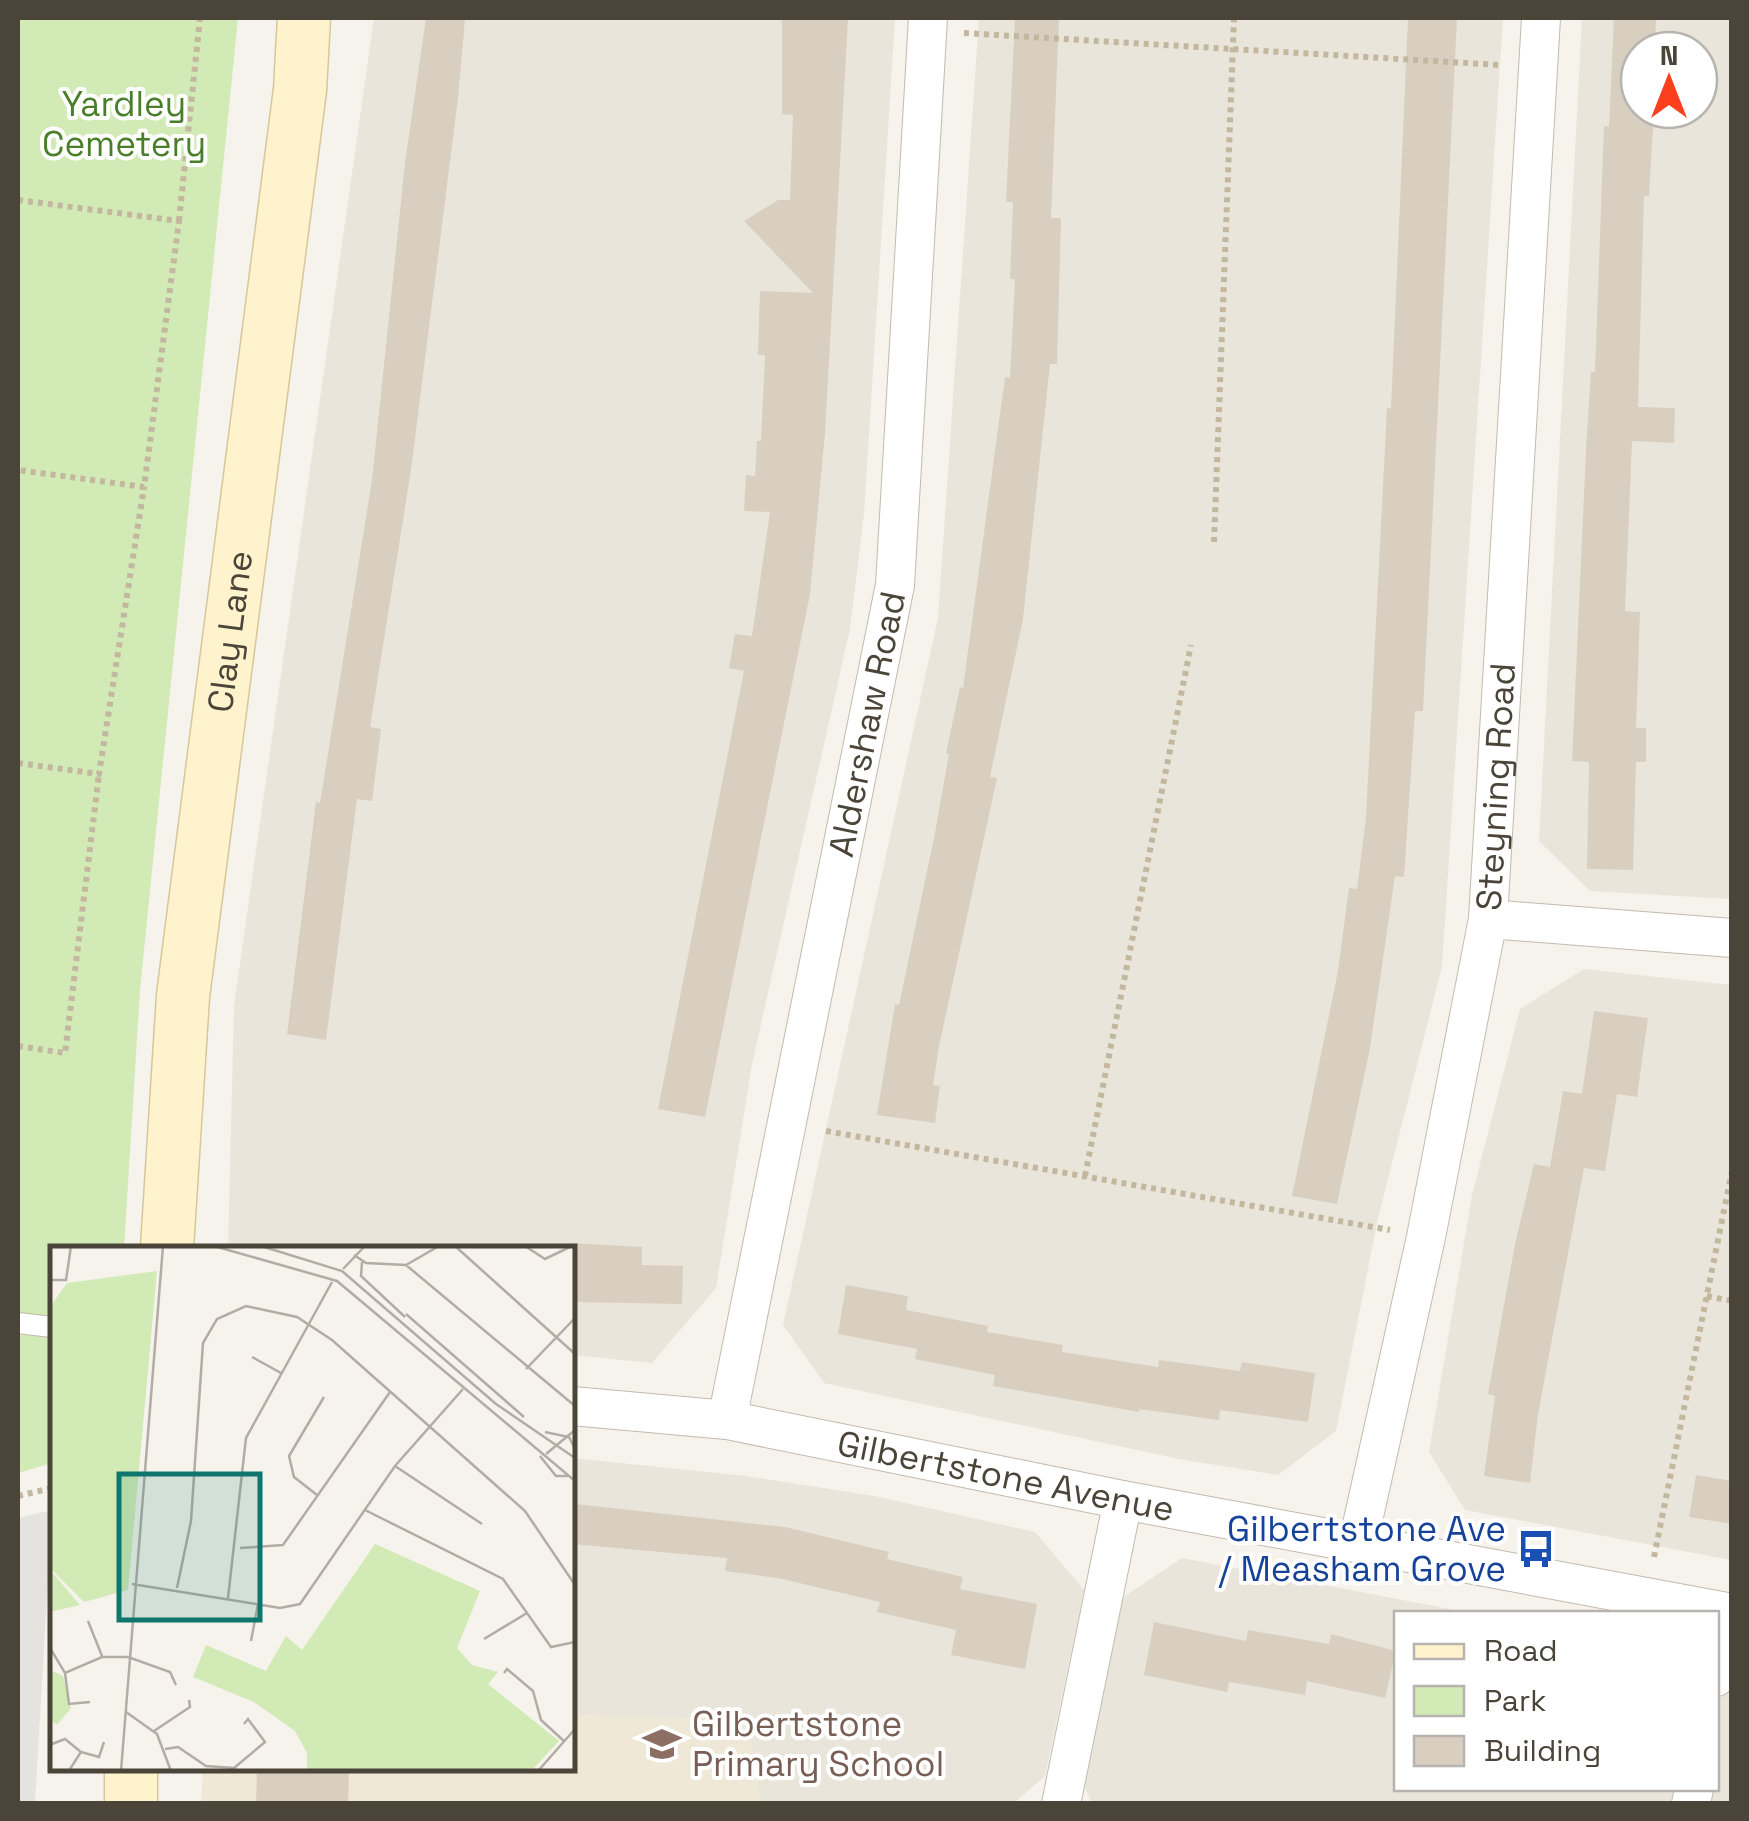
<svg xmlns="http://www.w3.org/2000/svg" width="1749" height="1821" font-family="'Space Grotesk',sans-serif">
<style>
.residential{fill:#eae5da;fill-rule:evenodd}
.education{fill:#efe8d6}
.green{fill:#d2eab5}
.parking{fill:#e5e3e0}
.building{fill:#d8cfc1}
.lines{fill:none;stroke-linecap:round;stroke-linejoin:round}
.lane-casing{stroke:#c2bbae;stroke-width:22}
.street-casing{stroke:#c2bbae;stroke-width:40}
.secondary-casing{stroke:#d6c79b;stroke-width:55}
.path{stroke:#c4b79f;stroke-width:6;stroke-dasharray:5 5;stroke-linecap:butt}
.lane{stroke:#fff;stroke-width:20}
.street{stroke:#fff;stroke-width:38}
.secondary{stroke:#fff3cd;stroke-width:52}
.labels{text-anchor:middle;stroke-width:8;stroke-linejoin:round;paint-order:stroke}
.park-label{font-size:35px;fill:#4a7f2a;stroke:#fff}
.street-label{font-size:35px;fill:#4b4439;stroke:#fff}
.transit-label{font-size:35px;fill:#164399;stroke:#fff;text-anchor:end}
.education-label{font-size:35px;fill:#785e54;stroke:#fff;text-anchor:start}
.inset-road{fill:none;stroke:#b2ada4;stroke-width:2.5}
.view{fill:#0f766e;fill-opacity:0.15;stroke:#0f766e;stroke-width:5}
.inset-edge{fill:none;stroke:#4b4439;stroke-width:5}
</style>
<rect width="100%" height="100%" fill="#f6f3ec"/>
<path class="residential" d="M374 18H895L864 514 850 629 752 1064 716 1288 652 1363 573 1355 572 1248H228L234 1006Z
M979 18H1503L1442 967 1378 1218 1336 1431 1278 1475 1179 1459 824 1383 783 1325 938 618Z
M1582 18H1731V899L1590 891 1539 841ZM1639 50H1699V110H1639Z
M1584 969 1731 985V1560L1465 1510 1429 1452 1472 1195 1520 1009Z
M573 1458 746 1476 875 1496 1035 1532 1084 1590 1045 1776 1014 1803H760L748 1720 573 1715Z
M1182 1558 1471 1613 1396 1614V1788H1716L1717 1660 1731 1663V1803L1092 1804 1082 1781 1116 1602Z"/>
<path class="education" d="M573 1715 748 1720 760 1803 201 1804 203 1769 572 1768Z"/>
<path class="green" d="M18 18H238L140 990 124 1248H52V1463L18 1473Z"/>
<path class="parking" d="M52 1510 35 1803H18V1518Z"/>
<path class="building" d="M426 18 465 20 458 98 411 470 370 727 381 729 372 801 357 799 326 1040 287 1034 316 802 320 803 372 480 405 163Z
M782 18H848L825 433 810 594 705 1117 658 1109 744 671 729 668 735 634 752 636 770 512 744 511 746 475 755 476 757 441H761L765 355H758L760 291 813 293 744 221 778 200H790L793 115 782 114Z
M1015 18H1059L1051 218H1061L1057 364H1050L1023 619 990 777 997 778 939 1046 933 1085 940 1086 935 1123 877 1115 895 1004 899 1005 935 833 949 754 946 753 960 687 963 688 1005 377 1010 378 1015 279H1010L1013 202H1006Z
M1408 18H1457L1423 711H1415L1404 877 1395 876 1370 1048 1337 1204 1292 1196 1338 971 1349 888 1357 889 1366 817 1387 408H1391Z
M1614 18H1656L1655 50H1639V110H1654L1649 196H1644L1638 407 1675 408 1674 443 1632 441 1625 611 1640 612 1636 728H1646V762H1636L1633 870 1587 869 1589 762 1572 761 1586 450 1591 372H1595L1604 126 1609 127Z
M1594 1011 1648 1018 1637 1097 1617 1094 1605 1171 1584 1168 1538 1414 1530 1483 1484 1476 1495 1396 1488 1394 1515 1244 1534 1164 1550 1167 1563 1091 1582 1094Z
M572 1243 642 1247V1265L683 1266 682 1304 572 1302Z
M846 1285 908 1296 906 1310 988 1326 987 1332 1063 1345 1062 1352 1158 1367 1159 1360 1240 1371 1242 1362 1315 1373 1308 1422 1220 1410 1219 1420 1139 1409V1412L993 1386 995 1375 915 1359 917 1349 838 1334Z
M1696 1475 1732 1481V1524L1689 1517Z
M575 1504 785 1527 889 1552 887 1559 963 1577 960 1589 1037 1604 1025 1669 951 1655 956 1630 877 1612 880 1602 778 1578 725 1571 727 1558 572 1544Z
M1154 1622 1246 1641 1248 1630 1329 1644 1331 1634 1396 1651 1385 1698 1307 1681 1305 1695 1229 1682 1227 1692 1144 1675Z
M257 1768H349L348 1804H256Z"/>
<g class="lines">
<g class="lane-casing">
<path id="lane" d="M18 1323 52 1327"/>
</g>
<g class="street-casing">
<g id="street">
<path d="M1488 919 1732 938"/>
<path id="s1" d="M572 1406 727 1420 1123 1500 1732 1613"/>
<path id="s2" d="M727 1420 895 585 928 18"/>
<path id="s3" d="M1358 1543 1426 1237 1488 919 1541 18"/>
<path d="M1716 1677 1729 1612"/>
<path d="M1061 1804 1123 1500"/>
<path d="M1691 1804 1694 1788"/>
</g>
</g>
<g class="secondary-casing">
<g id="secondary">
<path id="s4" d="M167 1248 183 996 300 90 304 18"/>
<path d="M131 1804V1768"/>
</g>
</g>
<path class="path" d="M964 33 1500 65
M18 200 179 221 144 487 18 470
M179 221 200 18
M1214 542 1234 18
M18 763 99 774 144 487
M18 1046 65 1053 99 774
M826 1131 1390 1230
M1085 1176 1191 645
M1707 1296 1732 1301
M18 1496 52 1488
M1654 1557 1732 1171"/>
<use href="#lane" class="lane"/>
<use href="#street" class="street"/>
<use href="#secondary" class="secondary"/>
</g>
<defs>
<g id="bus-bare" transform="scale(3)"><path d="M-5-6H5V4H4V6H2V4H-2V6H-4V4H-5ZM-3.5-4V0h7V-4ZM-3.5 1.2v1.5H-2V1.2ZM2 1.2v1.5H3.5V1.2Z" fill="#1a4fb4" stroke="#fff" stroke-width="2.5" paint-order="stroke"/></g>
<g id="school-bare" transform="scale(3)"><path d="M0-5L7-2L0 1L-7-2ZM-4 1L0 2.5L4 1V4Q0 6-4 4Z" fill="#8d6e63" stroke="#fff" stroke-width="2.5" paint-order="stroke"/></g>
</defs>
<g fill-rule="evenodd">
<use href="#bus-bare" x="1536" y="1549"/>
<use href="#school-bare" x="662" y="1744"/>
</g>
<g class="labels">
<g class="park-label">
<text x="124" y="116">Yardley<tspan x="124" dy="40">Cemetery</tspan></text>
</g>
<g class="street-label">
<text dy="12" stroke="none"><textPath href="#s4" startOffset="620">Clay Lane</textPath></text>
<text dy="12" stroke="none"><textPath href="#s2" startOffset="710">Aldershaw Road</textPath></text>
<text dy="12" stroke="none"><textPath href="#s3" startOffset="770">Steyning Road</textPath></text>
<text dy="12" stroke="none"><textPath href="#s1" startOffset="440">Gilbertstone Avenue</textPath></text>
</g>
<g class="transit-label">
<text x="1506" y="1541">Gilbertstone Ave<tspan x="1506" dy="40">/ Measham Grove</tspan></text>
</g>
<g class="education-label">
<text x="692" y="1736">Gilbertstone<tspan x="692" dy="40">Primary School</tspan></text>
</g>
</g>
<g transform="translate(50 1246)">
<rect width="525" height="525" fill="#f6f3ec"/>
<path d="M107 25 78 344 34 356 0 322V61L17 37ZM325 298 430 345 407 402 422 419 448 426 438 438 509 495 481 525H257V507L245 485 204 456 143 431 156 399 216 425 236 390 252 404ZM0 325H1L30 359 0 366ZM0 424 13 430 21 462 7 479 0 473Z" fill="#d2eab5"/>
<path class="inset-road" d="M164 0 287 35 525 235M211 0 292 25 446 158 525 212M405 0 525 108M475 0 495 13 522 0M304 9 316 17 356 19 389 0M312 16 311 30 355 71M356 19 525 160M293 23 315 0M0 34H16L21 0M356 68 474 171M202 111 231 127M476 123 525 72M495 186 519 191 525 203M496 208 525 184M490 210 506 230H518M345 220 432 278M267 249 244 231 239 210 274 151M315 264 453 333 501 401 525 396M190 302 233 299 340 146M82 338 230 362 250 358 345 220 413 143M127 342 141 275 153 97 167 73 196 60 247 71 282 94 475 265 525 339M178 352 196 192 282 36M38 375 52 410M434 393 477 367M201 395 208 358M0 402 15 427 52 411H78L120 426 126 439M15 427 19 458 40 456M454 427 457 423 483 445 491 474 515 496M76 466 107 488 121 525M104 485 140 461 139 454M2 498 15 493 31 506 20 523M115 503 128 501 156 520 184 522 215 496 198 473 194 478M31 506 49 511 54 496M71 525 113 0M488 525 525 483"/>
<path class="view" d="M69 228H210V374H69Z"/>
<rect width="525" height="525" class="inset-edge"/>
</g>
<rect width="1749" height="1821" fill="none" stroke="#4b4439" stroke-width="40"/>
<rect x="1394" y="1611" width="325" height="180" fill="#ffffff" stroke="#b7b4b0" stroke-width="2.5"/>
<rect x="1414" y="1644" width="50" height="15" fill="#fff3cd" stroke="#b7b4b0" stroke-width="2.5"/>
<text x="1484" y="1661" font-size="30" fill="#4b4439">Road</text>
<rect x="1414" y="1686" width="50" height="30" fill="#d2eab5" stroke="#b7b4b0" stroke-width="2.5"/>
<text x="1484" y="1711" font-size="30" fill="#4b4439">Park</text>
<rect x="1414" y="1736" width="50" height="30" fill="#d8cfc1" stroke="#b7b4b0" stroke-width="2.5"/>
<text x="1484" y="1761" font-size="30" fill="#4b4439">Building</text>
<g transform="translate(1669 80)"><circle r="48" fill="#ffffff" stroke="#b7b4b0" stroke-width="2.5"/>
<path d="M0-8L18 38L0 25L-18 38Z" fill="#fc3f1d"/>
<text y="-15" font-size="28" font-weight="bold" text-anchor="middle" fill="#4b4439">N</text>
</g>
</svg>
